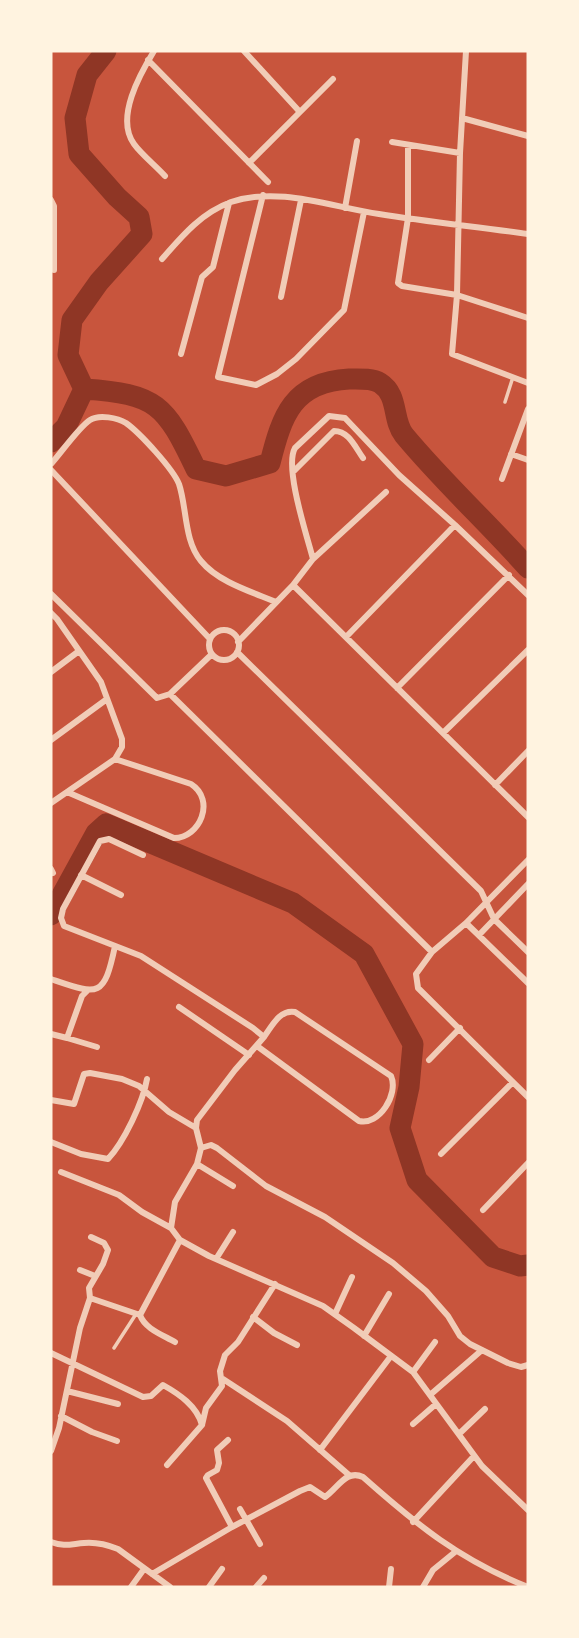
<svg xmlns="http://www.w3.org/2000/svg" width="579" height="1638" font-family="Helvetica,sans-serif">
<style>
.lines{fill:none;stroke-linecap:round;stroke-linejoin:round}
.river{stroke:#8f3625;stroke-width:21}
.service{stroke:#f1ccb7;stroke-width:3.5}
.minor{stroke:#f1ccb7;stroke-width:6}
</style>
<rect width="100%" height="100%" fill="#c8553d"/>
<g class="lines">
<path class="river" d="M106 51 87 75 75 118 79 154 117 197 139 217 142 234 99 282 72 320 68 355 84 389C157 394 165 404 196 469L226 476 270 463C282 415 293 382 349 379 358 379 372 378 380 383 399 395 392 420 404 435 443 482 488 523 528 568
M51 442 66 427 84 389
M51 915 96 833 106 824 293 903 364 954 413 1044 409 1087 400 1128 417 1180 493 1257 520 1266 528 1265"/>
<path class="service" d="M505 402 513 377
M114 1348 136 1314"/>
<path class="minor" d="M154 51C140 74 115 118 134 144 142 155 155 165 165 176
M244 51 299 111
M466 51 460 153 457 295 452 354 528 383
M148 60 268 182
M462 118 528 136
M392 142 460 153
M408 145V218L398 283 402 286 457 295 528 318
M249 163 333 79
M263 195 218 377 256 385 277 374 296 359 344 310 364 212
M51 200 54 206V270
M345 208 357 141
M162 259C182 236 201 213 231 202 279 186 331 207 379 214 429 222 479 227 528 234
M281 297 301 200
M181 354 202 277 213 267 229 203
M511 454 528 460
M51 464C61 453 79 427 90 420 99 414 118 418 126 423 140 433 173 469 179 484 187 508 184 541 201 561 218 582 252 592 276 602
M51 470 210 639
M293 472 334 431C349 431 355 447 363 458
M502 479 528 409
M313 559C307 536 284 467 295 448L329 416 345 418 399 475 455 525 528 595
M293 585 528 817
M51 594 157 698 170 694 212 654
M51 613 57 619 101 682 122 739V747L115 759 51 803
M209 645a15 15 0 1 1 30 0a15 15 0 1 1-30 0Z
M346 637 455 525
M238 642 293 585 313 559 386 492
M237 652 481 891 494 919 528 952
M51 672 79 651
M397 688 509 575
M170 694 432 952
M443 733 528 650
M51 740 107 699
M495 785 528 751
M67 792 174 838C200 838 216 800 191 784L115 759
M143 855 109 839 100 841 63 909 61 918 64 926 141 956 253 1028 264 1037 235 1070 197 1120 196 1128 201 1148 197 1164 175 1202 171 1228
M528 860 466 923 432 952 416 974 418 988 528 1097
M51 869 53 873
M81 875 121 895
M466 923 528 983
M479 935 528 884
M51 979C98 995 104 999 115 946
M87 991 82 996 67 1038 97 1047
M179 1007 249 1055
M51 1034 67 1038
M257 1046 359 1121C379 1126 399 1094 391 1076L295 1012C280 1009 272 1026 264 1037
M429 1060 460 1028
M51 1100 74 1104 84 1074 90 1073 122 1079 139 1086 169 1112 196 1128
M51 1142 81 1154 108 1159C124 1142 143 1102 147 1079
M201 1148 211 1145 217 1148 266 1186 325 1217 393 1263 426 1291 448 1316 460 1336 470 1344 508 1363 521 1367 528 1365
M441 1154 513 1082
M197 1164 233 1186
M61 1172 119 1195 142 1212 171 1228 180 1240 209 1256 323 1306 354 1328 413 1372 482 1466 528 1510
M483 1210 528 1163
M216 1259 233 1232
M80 1270 95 1276
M90 1298 140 1315
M335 1314 352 1277
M140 1315 180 1240
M140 1315C145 1329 163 1335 175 1342
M253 1317 274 1333 297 1345
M364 1336 389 1294
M51 1353 143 1397 151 1396 163 1385C179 1394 197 1406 202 1425L206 1408 222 1386 220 1371 225 1355 238 1342 275 1284
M413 1372 435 1342
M223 1379 287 1421 349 1475
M67 1391 118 1404
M430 1395 482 1350
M61 1416 92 1432 117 1441
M413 1424 436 1404
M459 1434 485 1409
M228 1440 217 1450 219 1463 217 1470 208 1475 206 1478 232 1527
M320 1450 391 1356
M51 1451 59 1428 80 1328 90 1298 89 1288 103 1264 108 1250 104 1243 91 1237
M167 1465 202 1425
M240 1509 260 1544
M413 1522 474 1456
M51 1542C64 1547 71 1544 84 1543 95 1542 108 1545 118 1549L170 1587
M152 1574 232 1527 300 1491 310 1487 325 1497C338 1488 346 1469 363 1477 417 1525 460 1560 528 1587
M131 1587 144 1569
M209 1587 222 1569
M256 1587 264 1578
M389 1587 391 1569
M423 1587 433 1570 455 1552"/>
</g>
<rect width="579" height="1638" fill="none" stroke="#fff3e0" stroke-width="105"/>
</svg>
